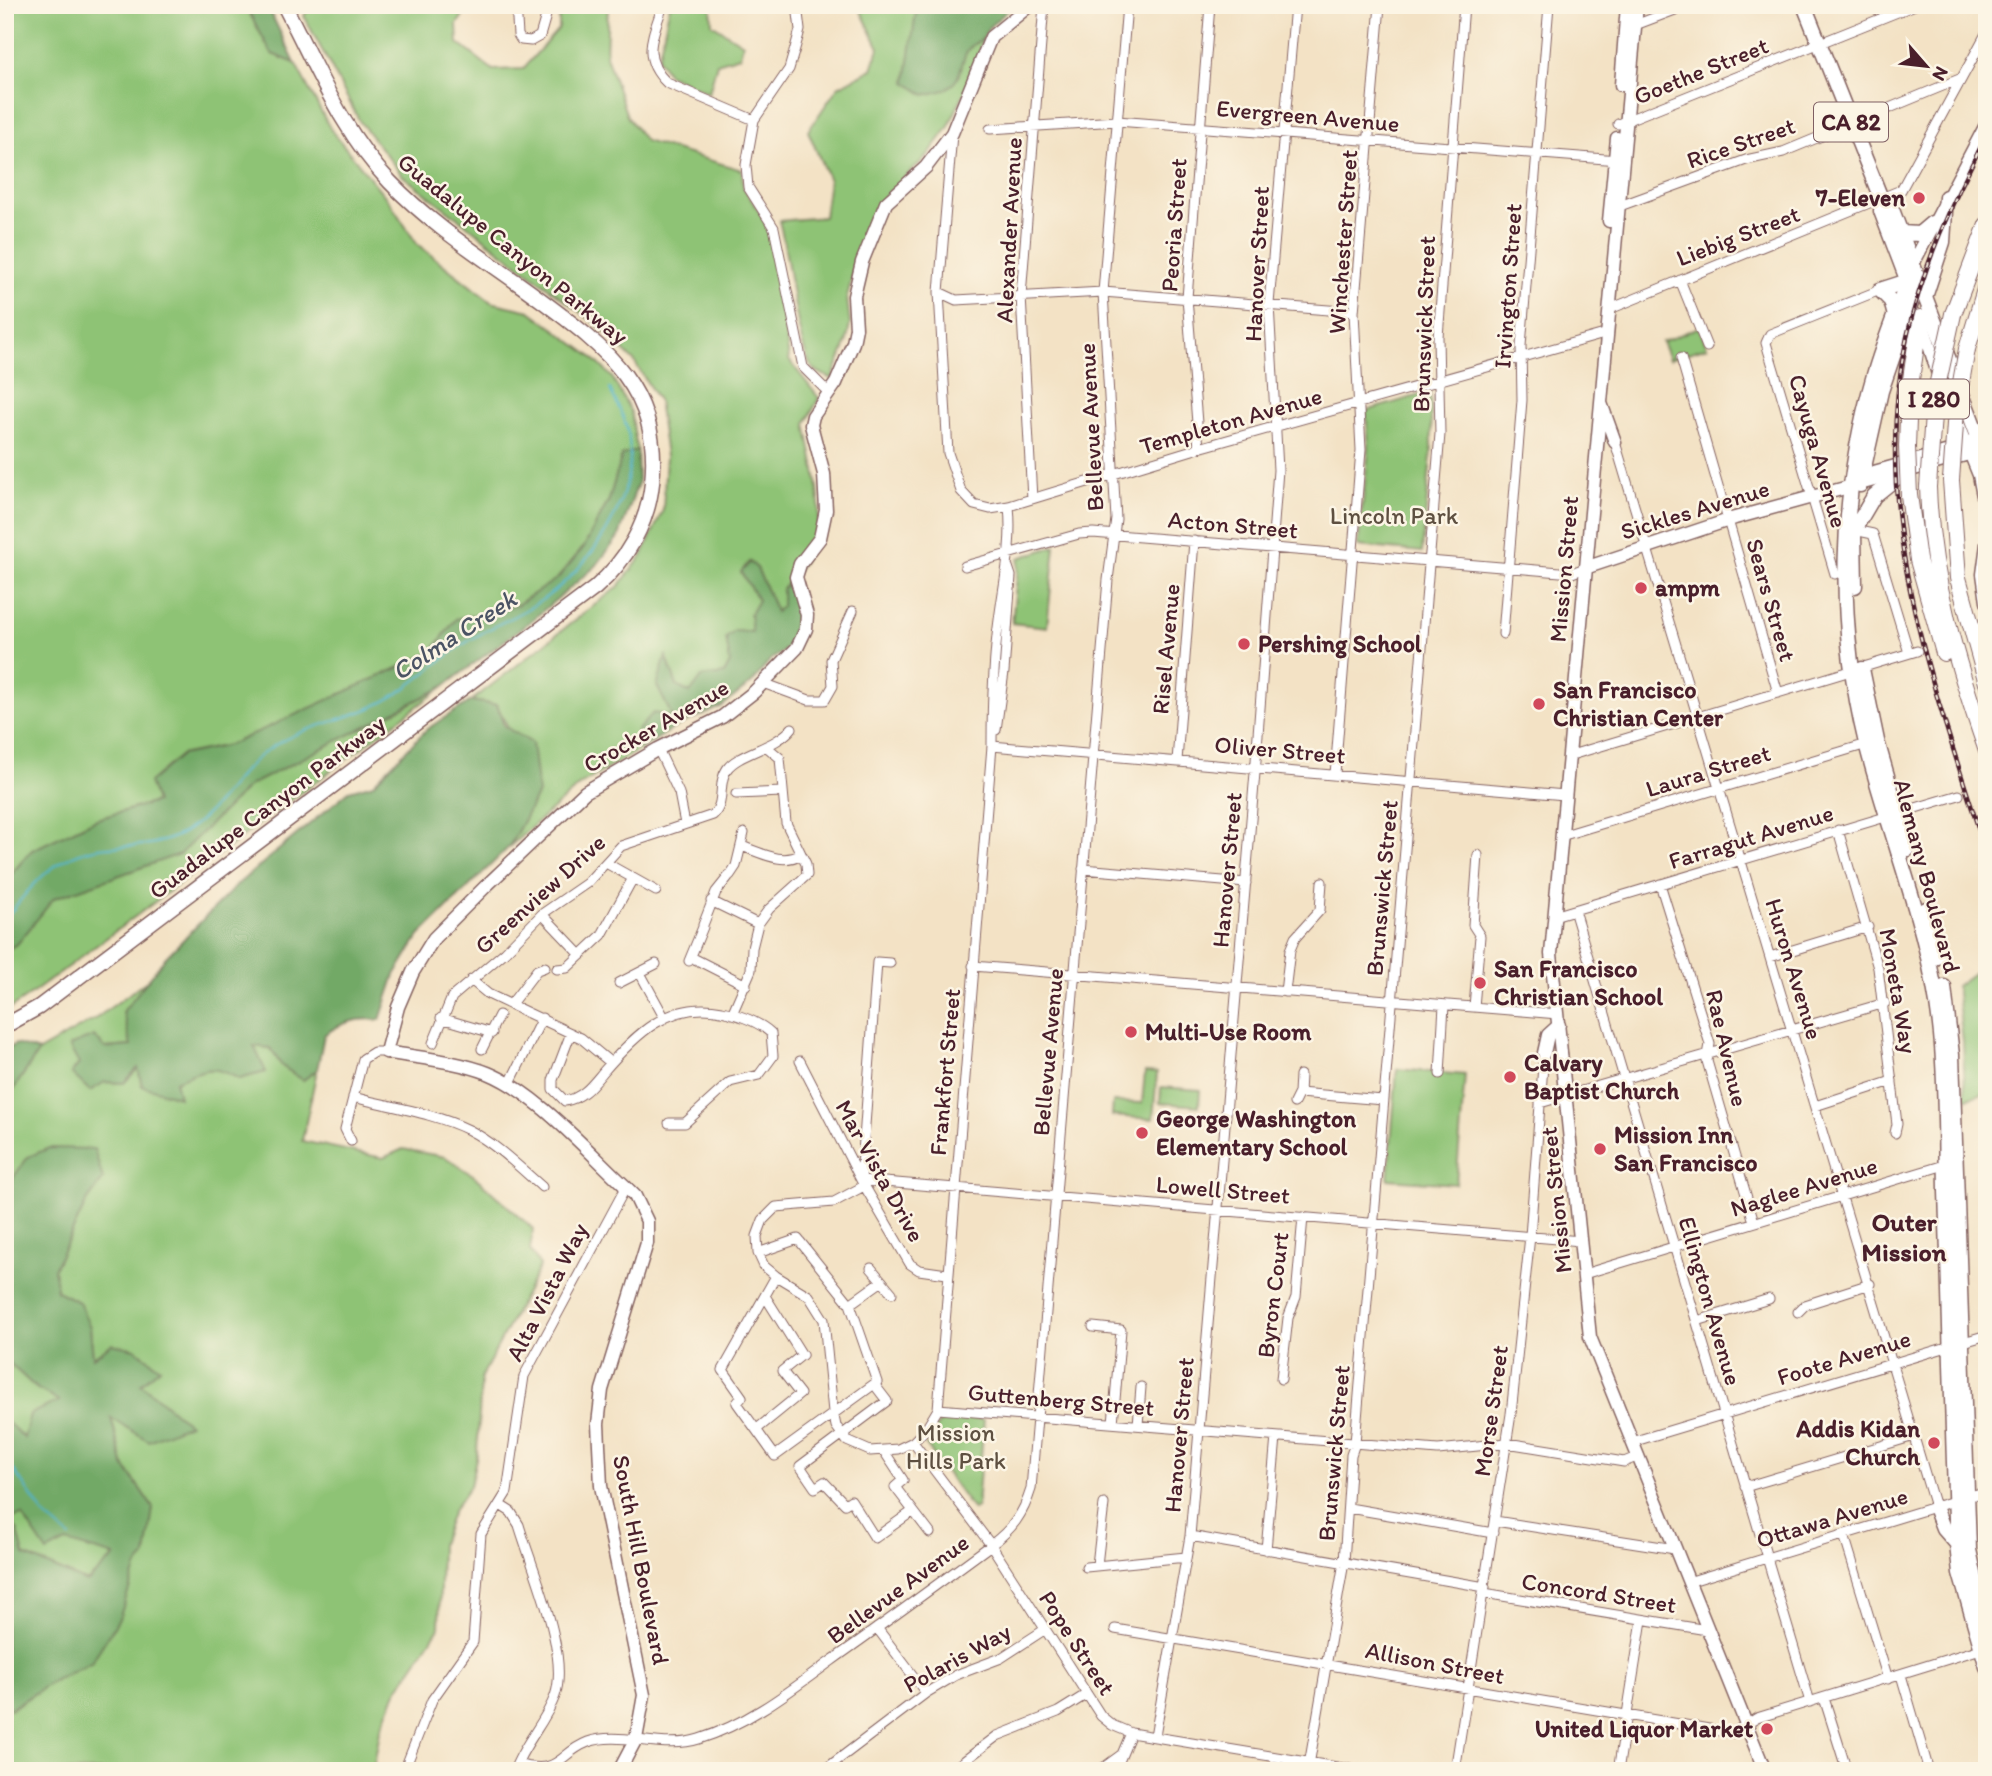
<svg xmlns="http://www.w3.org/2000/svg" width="1992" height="1776" font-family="Itim,sans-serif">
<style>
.green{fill:#8ec375;stroke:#6c7150;stroke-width:2}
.forest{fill:#72a966;stroke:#5e6448;stroke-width:2;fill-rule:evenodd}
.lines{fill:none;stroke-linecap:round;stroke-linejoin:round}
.stream{stroke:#4eb4cd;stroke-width:2}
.street-casing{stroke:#856361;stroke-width:11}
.secondary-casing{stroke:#856361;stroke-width:15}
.primary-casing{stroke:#856361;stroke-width:17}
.highway-casing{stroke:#856361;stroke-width:18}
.street{stroke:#fff;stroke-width:9}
.secondary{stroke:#fff;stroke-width:12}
.primary{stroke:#fff;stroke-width:14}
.highway{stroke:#fff;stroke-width:16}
.rail-casing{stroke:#4a1f2b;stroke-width:4.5}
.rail{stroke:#fcf5e5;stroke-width:2;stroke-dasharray:5;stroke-linecap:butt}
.highway-bridge-casing{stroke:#856361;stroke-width:18;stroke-linecap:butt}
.highway-bridge{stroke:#fff;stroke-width:16}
.poi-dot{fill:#d1495b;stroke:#fcf5e5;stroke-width:2.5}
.labels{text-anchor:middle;stroke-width:5;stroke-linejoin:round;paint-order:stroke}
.shield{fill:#fcf5e5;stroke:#7f5f63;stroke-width:2}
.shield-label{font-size:23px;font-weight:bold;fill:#4a1f2b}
.street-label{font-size:24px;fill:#4a1f2b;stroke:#fcf5e5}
.poi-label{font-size:24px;font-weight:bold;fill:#4a1f2b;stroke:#fcf5e5;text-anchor:start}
.park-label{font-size:24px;fill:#5e5041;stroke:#fcf5e5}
.water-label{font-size:26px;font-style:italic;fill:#4b5364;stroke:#fcf5e5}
.neighbourhood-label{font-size:26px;font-weight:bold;fill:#4a1f2b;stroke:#fcf5e5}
</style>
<rect width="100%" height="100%" fill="#fcf5e5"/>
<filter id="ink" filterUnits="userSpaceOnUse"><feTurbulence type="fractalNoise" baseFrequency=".0143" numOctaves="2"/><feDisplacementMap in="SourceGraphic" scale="14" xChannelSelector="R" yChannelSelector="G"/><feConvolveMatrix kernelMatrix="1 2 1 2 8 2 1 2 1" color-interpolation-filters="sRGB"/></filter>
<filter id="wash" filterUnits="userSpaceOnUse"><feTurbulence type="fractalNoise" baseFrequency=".00686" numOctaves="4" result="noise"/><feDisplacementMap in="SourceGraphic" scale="28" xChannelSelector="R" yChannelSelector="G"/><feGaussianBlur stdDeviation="1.57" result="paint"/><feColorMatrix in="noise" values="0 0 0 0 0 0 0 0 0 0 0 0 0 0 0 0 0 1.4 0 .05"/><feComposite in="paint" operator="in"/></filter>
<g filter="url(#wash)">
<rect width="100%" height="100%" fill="#f3e2c5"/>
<path class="green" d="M5 5H245L272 54 295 63 331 130 389 201 417 244 491 302 530 311 591 356 612 377 631 412 637 450 622 455 609 500 584 547 558 578 515 606 456 619 431 653 229 745 181 755 156 802 97 819 32 850 5 881Z
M310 5H471L457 24 458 43 493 70 523 69 559 28V5H608L606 56 627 116 645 141 742 170 743 187 763 218 775 246 789 360 819 398 806 423C818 493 837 529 782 589V606L776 612 757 568 749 562 741 572 758 600 752 632 723 675 702 677 690 694 677 686 667 658 672 717 638 731 642 748 580 785 509 847 538 793 497 705 471 701 619 586 642 556 663 510 666 456 658 400 634 361 602 329 403 176 360 122 304 16Z
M670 5H711L712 24 743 44 740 56 717 63 709 93 668 74 658 59Z
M858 5H917L914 43 960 73C963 54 966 46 983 39L972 76 948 128 928 155 881 200 858 254 847 297 850 324 846 344 832 379C826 376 818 373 813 368 798 355 788 249 779 221L824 217 829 180 808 131 838 87 872 69 879 48Z
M1699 327 1707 347 1669 359 1662 342Z
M1430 392 1432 444 1422 552 1358 546 1369 448 1366 411Z
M1055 546 1047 627 1012 623 1019 558Z
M443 687 26 998 5 1012V951L18 943 54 898 180 854 250 785Z
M1987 963V1102L1984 1093 1965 1099 1963 1041 1956 986Z
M148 980 123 1012 132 1046 105 1048V1082L124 1083 139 1067 178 1096 175 1081C204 1070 210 1063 239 1079L265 1072 253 1046 270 1048 282 1066 303 1080 317 1070 302 1141 383 1158 403 1149 445 1157 473 1175 533 1229 530 1250 540 1266 481 1378 477 1454 470 1486 453 1511 441 1544 439 1628 396 1692 380 1731 373 1771H5V1705L11 1709 55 1680 91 1663 129 1587 153 1508 123 1464 111 1417 140 1384 160 1368 135 1349 112 1344 93 1358 90 1327 57 1291 54 1269 87 1201 103 1179 49 1148 29 1157 5 1189V1102L39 1051 95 1019Z
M1397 1069 1465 1075 1456 1184 1388 1179Z
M1145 1072 1157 1073 1153 1119 1112 1116 1113 1102 1142 1103Z
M1161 1087 1200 1090 1199 1106 1160 1103Z
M5 1359 36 1388 60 1401 24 1439 5 1420Z
M948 1416 984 1420 977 1506 973 1510 926 1445 939 1423Z
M22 1515 66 1541 116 1555 87 1582 24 1555 18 1532 10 1519Z"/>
<path class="forest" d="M245 5H267L295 63 272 54Z
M917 5H1014L989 27 983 39C954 51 969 74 948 88 942 92 931 93 925 95L906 82Z
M637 450 638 483 619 536 596 566 532 620 443 687 250 785 180 854 54 898 18 943 5 951V881L32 850 97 819 156 802 149 782 181 755 229 745 431 653 456 619 515 606 558 578 584 547 609 500 622 455Z
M750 562 757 568 776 612 782 606V589L792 579 800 609 797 634 783 652 770 660 753 682 721 707 681 724 642 748 637 731 653 713 672 716 657 686 666 656 677 686 690 693 702 677 724 674 730 663 726 638 735 631 752 632 750 614 758 600 741 572Z
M471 701 497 705 504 726 532 743 538 793 509 847 419 936 395 975 380 1020C358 1017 342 1022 324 1035L317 1070 303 1080 282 1066 270 1048 254 1046 266 1072 239 1079C210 1063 204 1070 175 1081L179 1097 142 1086 138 1068 124 1083 105 1082 90 1091 71 1073 79 1064 69 1046 94 1036 105 1048 131 1046 123 1012 165 958 239 883 349 791 373 784 427 729Z
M16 1044 39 1051 5 1102V1050Z
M49 1148 94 1149 103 1179 87 1201 54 1269 57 1291 79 1302 90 1327 93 1357 112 1344 135 1349 160 1368 141 1384 189 1424 149 1441 111 1418 123 1464 153 1508 146 1556 137 1566 119 1619 91 1663 55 1680 10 1709 5 1705V1420L24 1438 30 1414 59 1401 36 1388 5 1359V1189L28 1157ZM22 1515 47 1552 66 1542 115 1556 87 1582 24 1555 18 1532 10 1519Z"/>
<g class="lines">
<path class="stream" d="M5 920C32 883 60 850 109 847 135 846 157 846 181 834 218 814 236 769 272 747 306 725 344 721 379 704 410 689 432 665 461 646 485 629 514 618 539 602 591 568 640 497 628 433 625 417 616 403 610 389
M5 1457 44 1515 70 1537"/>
</g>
</g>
<g filter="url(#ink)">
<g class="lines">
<g class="street-casing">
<path id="street" d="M516 5 518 35 521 40 531 41 540 36 549 5
M663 5C653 36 640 57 667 83L754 120
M797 5 800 30 794 52 789 69 754 120 746 165 748 187 774 228 803 367 829 393
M1630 27 1688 5
M1618 124 1915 5
M990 129 1117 121 1618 160
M952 134 939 292 948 453 961 491 974 505 990 509 1009 506 1199 448 1608 333
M1617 207 1746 160 1783 152 1962 78
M1680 280 1707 347
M939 292 956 300 1103 292 1354 312
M1610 309 1901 190 1987 32
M1681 358 1778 693
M1615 442 1935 1507
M1199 448 1187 298 1210 5
M1032 499 1021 296 1044 5
M1854 530 1873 534 1909 653
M965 566 1079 534 1093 533 1572 573 1585 568
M1835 574 1766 343 1770 334 1880 290
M1503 634 1522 400 1521 346 1549 5
M763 683 809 700H825L833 686 831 660 853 611
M996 730 1004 672 1011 576 1008 567
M992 746 1565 795
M658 749 679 793 685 824
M1568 756 1917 651
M1177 761 1194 541
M1335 774 1361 450 1354 312 1380 5
M736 794 782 792
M1838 830 1878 968 1897 1124 1895 1133
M1561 836 1867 744
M741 846C760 852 782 866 801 854
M606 863 656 891
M1083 869 1246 883
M730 875 736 866 744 833
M1660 884 1710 1044 1707 1061 1754 1222
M711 901 758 924
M1574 910 1810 1702
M542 914 581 955
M1554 916 1959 795
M703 925 716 892 728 877
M603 933 633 878
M691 957 746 985
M1770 957 1868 927
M689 961 703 927
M890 963 877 962 861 1180 1581 1241
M973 966 1558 1014
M557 969 567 968 602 935
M640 973 664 1017
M471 980 488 994 581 1038 611 1063
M619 983 656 964
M1285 992 1290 950 1295 938 1320 910 1322 882
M511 1004 537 970 545 967
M1474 1007 1480 936 1473 925 1478 855
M732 1014 751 970 752 948 758 924 769 909 807 875 806 864 786 823 780 758 767 747
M441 1018 492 1033
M571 1033 553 1080V1089L565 1101C583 1098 592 1085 603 1072 635 1035 669 1000 722 1011 739 1015 758 1021 771 1033L773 1056 759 1075 730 1082 685 1123H669
M433 1043 452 997 505 952 542 914 587 883 621 846 713 815C726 803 717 783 727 769 738 753 776 748 792 728
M482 1049 499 1015
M800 1061 861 1180 910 1264 919 1270 947 1274
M1440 1074 1444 1005
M509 1085 542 1018
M1299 1093 1383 1100
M353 1097C391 1107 434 1113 469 1130 496 1144 519 1167 542 1187
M1294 1103 1299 1093 1300 1075
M1540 1103 1885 1003
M1815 1106 1892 1081
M351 1141 345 1129 363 1059 374 1052H386
M864 1186 834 1202 776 1207 763 1220 757 1236 758 1253 764 1266 776 1276 809 1296 824 1320 833 1412 836 1426 847 1441 870 1451 898 1449 913 1442 926 1429 938 1409 992 746C992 703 993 662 999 620 1004 581 1013 545 1009 506
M758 1253 798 1239 850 1304 877 1382 775 1456 737 1403 742 1397 723 1370 776 1276
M871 1268 892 1293
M1584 1274 1948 1164
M850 1304 882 1281
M1798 1312 1805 1305 1870 1284
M1697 1321 1769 1299
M1093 1327 1121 1330 1113 1423
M1281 1379 1288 1318 1296 1297 1303 1217
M874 1384 887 1401 800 1466 815 1488 824 1482 845 1504 851 1500 875 1538 913 1511
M938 1409 1438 1450 1507 1443 1624 1462 1639 1456
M1138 1425 1141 1387
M757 1429 800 1394 782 1371 802 1355 765 1296
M913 1442 991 1545 1101 1716 1112 1725 1131 1733 1361 1771
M1632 1442 1987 1335
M884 1451 903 1480 895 1487 930 1533
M1745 1487 1914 1436
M500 1505 511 1512 519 1525C532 1569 570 1654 555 1696 545 1723 524 1743 514 1771
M1349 1508 1493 1533
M1495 1521 1675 1549
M1844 1535 1888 1679
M1190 1536 1485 1587
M1266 1550 1276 1437
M1097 1565 1104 1504
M1086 1567 1186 1557
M1688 1582 1987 1491
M1484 1593 1707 1630
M877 1628 926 1693
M1115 1629 1733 1733 1757 1718 1984 1648
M1901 1675 1929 1771
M1824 1698 1847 1771
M1155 1736 1190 1536 1256 761 1278 470 1269 304 1295 5
M517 1764C562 1776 557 1754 588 1742 620 1730 663 1751 699 1739 748 1724 790 1691 831 1661 885 1623 938 1584 991 1545 1012 1529 1023 1515 1031 1489L1108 580 1116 519 1103 292 1127 5
M404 1771 432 1700 473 1642 481 1534 507 1492 524 1376 626 1187
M823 1771 926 1693 956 1675 1001 1658 1044 1630
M951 1771 997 1736 1058 1712 1087 1694
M1099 1771 1121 1755
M1115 1771 1131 1733
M1308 1771 1344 1562 1351 1455 1355 1443 1440 434 1438 337 1464 5
M1455 1771 1511 1414 1530 1236 1544 1053
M1618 1771 1642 1620"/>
</g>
<g class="secondary-casing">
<path id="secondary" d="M1637 5 1551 954 1590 1337 1765 1771
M1621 85 1627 5
M1609 221 1617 138
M1913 264 1987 123
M1921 319 1937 371 1979 475 1987 517
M1601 403 1615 442
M1874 472 1949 451 1987 435
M1987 544 1983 574 1987 602
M1585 568 1735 518 1987 449
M1544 1053 1548 1035 1559 1025
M619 1771 636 1739 644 1695 601 1486 598 1424 602 1390 647 1243V1221L635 1196 626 1187C587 1151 537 1093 488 1073 457 1061 419 1058 386 1052L398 1007 413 972 434 938 486 886 585 792 658 749 722 717 754 692 797 648 806 629 807 615 796 577 800 564 820 538 826 510 824 474 811 425 813 416 836 383 853 343 856 328 854 296 862 262 886 203 926 167 952 133 991 37 1030 5"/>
</g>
<g class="primary-casing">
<path id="primary" d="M1804 5 1882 201 1881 211 1908 282
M1882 201 1891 207 1987 460
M1901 233 1919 234 1932 223
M1913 264C1901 301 1885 337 1874 375 1839 495 1836 621 1866 743 1891 841 1931 933 1941 1034 1946 1086 1945 1139 1946 1191 1950 1309 1952 1427 1957 1544L1960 1573 1987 1667
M1925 297 1943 242 1946 197
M1895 316 1891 301 1880 290 1908 281
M1860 485 1881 391 1915 292 1914 269
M1854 530 1874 496 1900 475
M1854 533 1855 586
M1862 669 1877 741 1908 849
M1926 909 1938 957
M1944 987 1952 1055 1969 1550 1986 1629
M5 1026 39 1007 595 588C626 561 648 524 652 483 662 391 607 349 541 300 490 262 434 228 390 182 342 132 316 66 284 5
M1935 1507 1943 1528 1957 1544"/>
</g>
<g class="highway-casing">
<path id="highway" d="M1953 314 1987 225
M1967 349 1987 283
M1907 447 1909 393 1920 318
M1951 480 1958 578 1987 683
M1928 487C1931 580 1957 664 1987 751
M1909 495 1918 560 1944 653"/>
</g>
<use href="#street" class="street"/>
<use href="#secondary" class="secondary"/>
<use href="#primary" class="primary"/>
<use href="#highway" class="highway"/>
<g class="rail-casing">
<path id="rail" d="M1987 135C1953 199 1923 265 1907 337 1867 515 1934 687 1987 855"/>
</g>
<use href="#rail" class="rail"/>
<g class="highway-bridge-casing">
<path id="highway-bridge" d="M1907 447 1909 495
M1951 480 1956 410 1967 349
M1928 487 1934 400 1953 314"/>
</g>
<use href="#highway-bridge" class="highway-bridge"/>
</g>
</g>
<g class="poi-dot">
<circle cx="1919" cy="198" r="7"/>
<circle cx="1641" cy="588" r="7"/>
<circle cx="1244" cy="644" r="7"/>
<circle cx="1539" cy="704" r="7"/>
<circle cx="1480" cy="983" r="7"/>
<circle cx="1131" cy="1032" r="7"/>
<circle cx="1510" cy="1077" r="7"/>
<circle cx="1142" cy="1133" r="7"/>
<circle cx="1600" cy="1149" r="7"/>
<circle cx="1934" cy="1443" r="7"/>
<circle cx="1767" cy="1729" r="7"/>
</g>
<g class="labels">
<g class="shield">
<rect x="1814" y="102.5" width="74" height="39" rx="5"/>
<rect x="1899" y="379.5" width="70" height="39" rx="5"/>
</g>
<g class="shield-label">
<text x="1851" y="130">CA 82</text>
<text x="1934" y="407">I 280</text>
</g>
<g class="street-label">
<text transform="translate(1701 71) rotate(-22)" y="8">Goethe Street</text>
<text transform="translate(1308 116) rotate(5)" y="8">Evergreen Avenue</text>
<text transform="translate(1741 143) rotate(-19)" y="8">Rice Street</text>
<text transform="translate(1174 225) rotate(-86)" y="8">Peoria Street</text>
<text transform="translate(1009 230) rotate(-87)" y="8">Alexander Avenue</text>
<text transform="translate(1738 236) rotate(-21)" y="8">Liebig Street</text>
<text transform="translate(1343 242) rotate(-86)" y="8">Winchester Street</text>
<text transform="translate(513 249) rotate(39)" y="8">Guadalupe Canyon Parkway</text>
<text transform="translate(1257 264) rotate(-87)" y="8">Hanover Street</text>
<text transform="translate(1508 286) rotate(-86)" y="8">Irvington Street</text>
<text transform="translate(1424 324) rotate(-88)" y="8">Brunswick Street</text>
<text transform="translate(1231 421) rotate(-16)" y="8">Templeton Avenue</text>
<text transform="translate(1091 427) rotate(-93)" y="8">Bellevue Avenue</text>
<text transform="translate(1818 451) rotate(74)" y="8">Cayuga Avenue</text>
<text transform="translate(1695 510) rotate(-17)" y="8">Sickles Avenue</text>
<text transform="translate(1233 525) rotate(5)" y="8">Acton Street</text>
<text transform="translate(1564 569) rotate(-85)" y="8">Mission Street</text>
<text transform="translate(1771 600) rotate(74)" y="8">Sears Street</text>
<text transform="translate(1166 649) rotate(-85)" y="8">Risel Avenue</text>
<text transform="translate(656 726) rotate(-30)" y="8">Crocker Avenue</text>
<text transform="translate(1280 750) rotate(5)" y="8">Oliver Street</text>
<text transform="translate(1708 771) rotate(-17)" y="8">Laura Street</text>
<text transform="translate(267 807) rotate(-37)" y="8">Guadalupe Canyon Parkway</text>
<text transform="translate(1751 837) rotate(-17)" y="8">Farragut Avenue</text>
<text transform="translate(1227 870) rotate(-85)" y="8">Hanover Street</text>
<text transform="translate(1927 876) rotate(75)" y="8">Alemany Boulevard</text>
<text transform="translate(1382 888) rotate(-85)" y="8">Brunswick Street</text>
<text transform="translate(540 894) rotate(-42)" y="8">Greenview Drive</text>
<text transform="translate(1794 969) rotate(73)" y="8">Huron Avenue</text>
<text transform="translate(1898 991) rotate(80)" y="8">Moneta Way</text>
<text transform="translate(1727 1048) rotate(77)" y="8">Rae Avenue</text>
<text transform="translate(1048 1052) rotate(-85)" y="8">Bellevue Avenue</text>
<text transform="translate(945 1072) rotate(-85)" y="8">Frankfort Street</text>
<text transform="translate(880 1171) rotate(61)" y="8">Mar Vista Drive</text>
<text transform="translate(1804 1187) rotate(-17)" y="8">Naglee Avenue</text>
<text transform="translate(1223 1190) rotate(5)" y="8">Lowell Street</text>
<text transform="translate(1556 1200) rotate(-96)" y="8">Mission Street</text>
<text transform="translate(547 1292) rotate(-63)" y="8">Alta Vista Way</text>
<text transform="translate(1273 1295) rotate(-83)" y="8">Byron Court</text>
<text transform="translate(1710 1301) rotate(74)" y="8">Ellington Avenue</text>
<text transform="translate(1844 1358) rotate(-17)" y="8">Foote Avenue</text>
<text transform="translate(1061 1400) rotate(5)" y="8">Guttenberg Street</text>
<text transform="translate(1491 1411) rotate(-82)" y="8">Morse Street</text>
<text transform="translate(1179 1435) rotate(-85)" y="8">Hanover Street</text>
<text transform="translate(1334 1453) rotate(-85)" y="8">Brunswick Street</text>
<text transform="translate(1832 1518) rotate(-17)" y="8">Ottawa Avenue</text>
<text transform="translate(641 1560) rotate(79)" y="8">South Hill Boulevard</text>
<text transform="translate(898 1589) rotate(-36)" y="8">Bellevue Avenue</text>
<text transform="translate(1599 1593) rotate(9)" y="8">Concord Street</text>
<text transform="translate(1077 1643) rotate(57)" y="8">Pope Street</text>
<text transform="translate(957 1658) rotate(-29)" y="8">Polaris Way</text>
<text transform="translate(1435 1663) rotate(11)" y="8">Allison Street</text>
</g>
<g class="poi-label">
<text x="1905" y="206" text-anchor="end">7-Eleven</text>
<text x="1655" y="596">ampm</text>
<text x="1258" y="652">Pershing School</text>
<text x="1553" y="698">San Francisco<tspan x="1553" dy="28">Christian Center</tspan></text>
<text x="1494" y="977">San Francisco<tspan x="1494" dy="28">Christian School</tspan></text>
<text x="1145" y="1040">Multi-Use Room</text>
<text x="1524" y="1071">Calvary<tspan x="1524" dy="28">Baptist Church</tspan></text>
<text x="1156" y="1127">George Washington<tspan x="1156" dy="28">Elementary School</tspan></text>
<text x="1614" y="1143">Mission Inn<tspan x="1614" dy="28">San Francisco</tspan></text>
<text x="1920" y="1437" text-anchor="end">Addis Kidan<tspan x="1920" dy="28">Church</tspan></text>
<text x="1753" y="1737" text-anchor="end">United Liquor Market</text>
</g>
<g class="park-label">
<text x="1394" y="524">Lincoln Park</text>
<text x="956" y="1441">Mission<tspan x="956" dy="28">Hills Park</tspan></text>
</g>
<g class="water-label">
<text transform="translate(454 635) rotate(-33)" y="9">Colma Creek</text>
</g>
<g class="neighbourhood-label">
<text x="1904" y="1231">Outer<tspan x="1904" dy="30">Mission</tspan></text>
</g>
</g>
<rect width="1992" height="1776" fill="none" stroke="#fcf5e5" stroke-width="28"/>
<g transform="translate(1926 66) rotate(118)" stroke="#fcf5e5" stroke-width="5" paint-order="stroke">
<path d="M0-5L12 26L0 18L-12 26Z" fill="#4a1f2b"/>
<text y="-10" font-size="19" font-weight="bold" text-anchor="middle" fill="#4a1f2b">N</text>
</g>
</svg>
